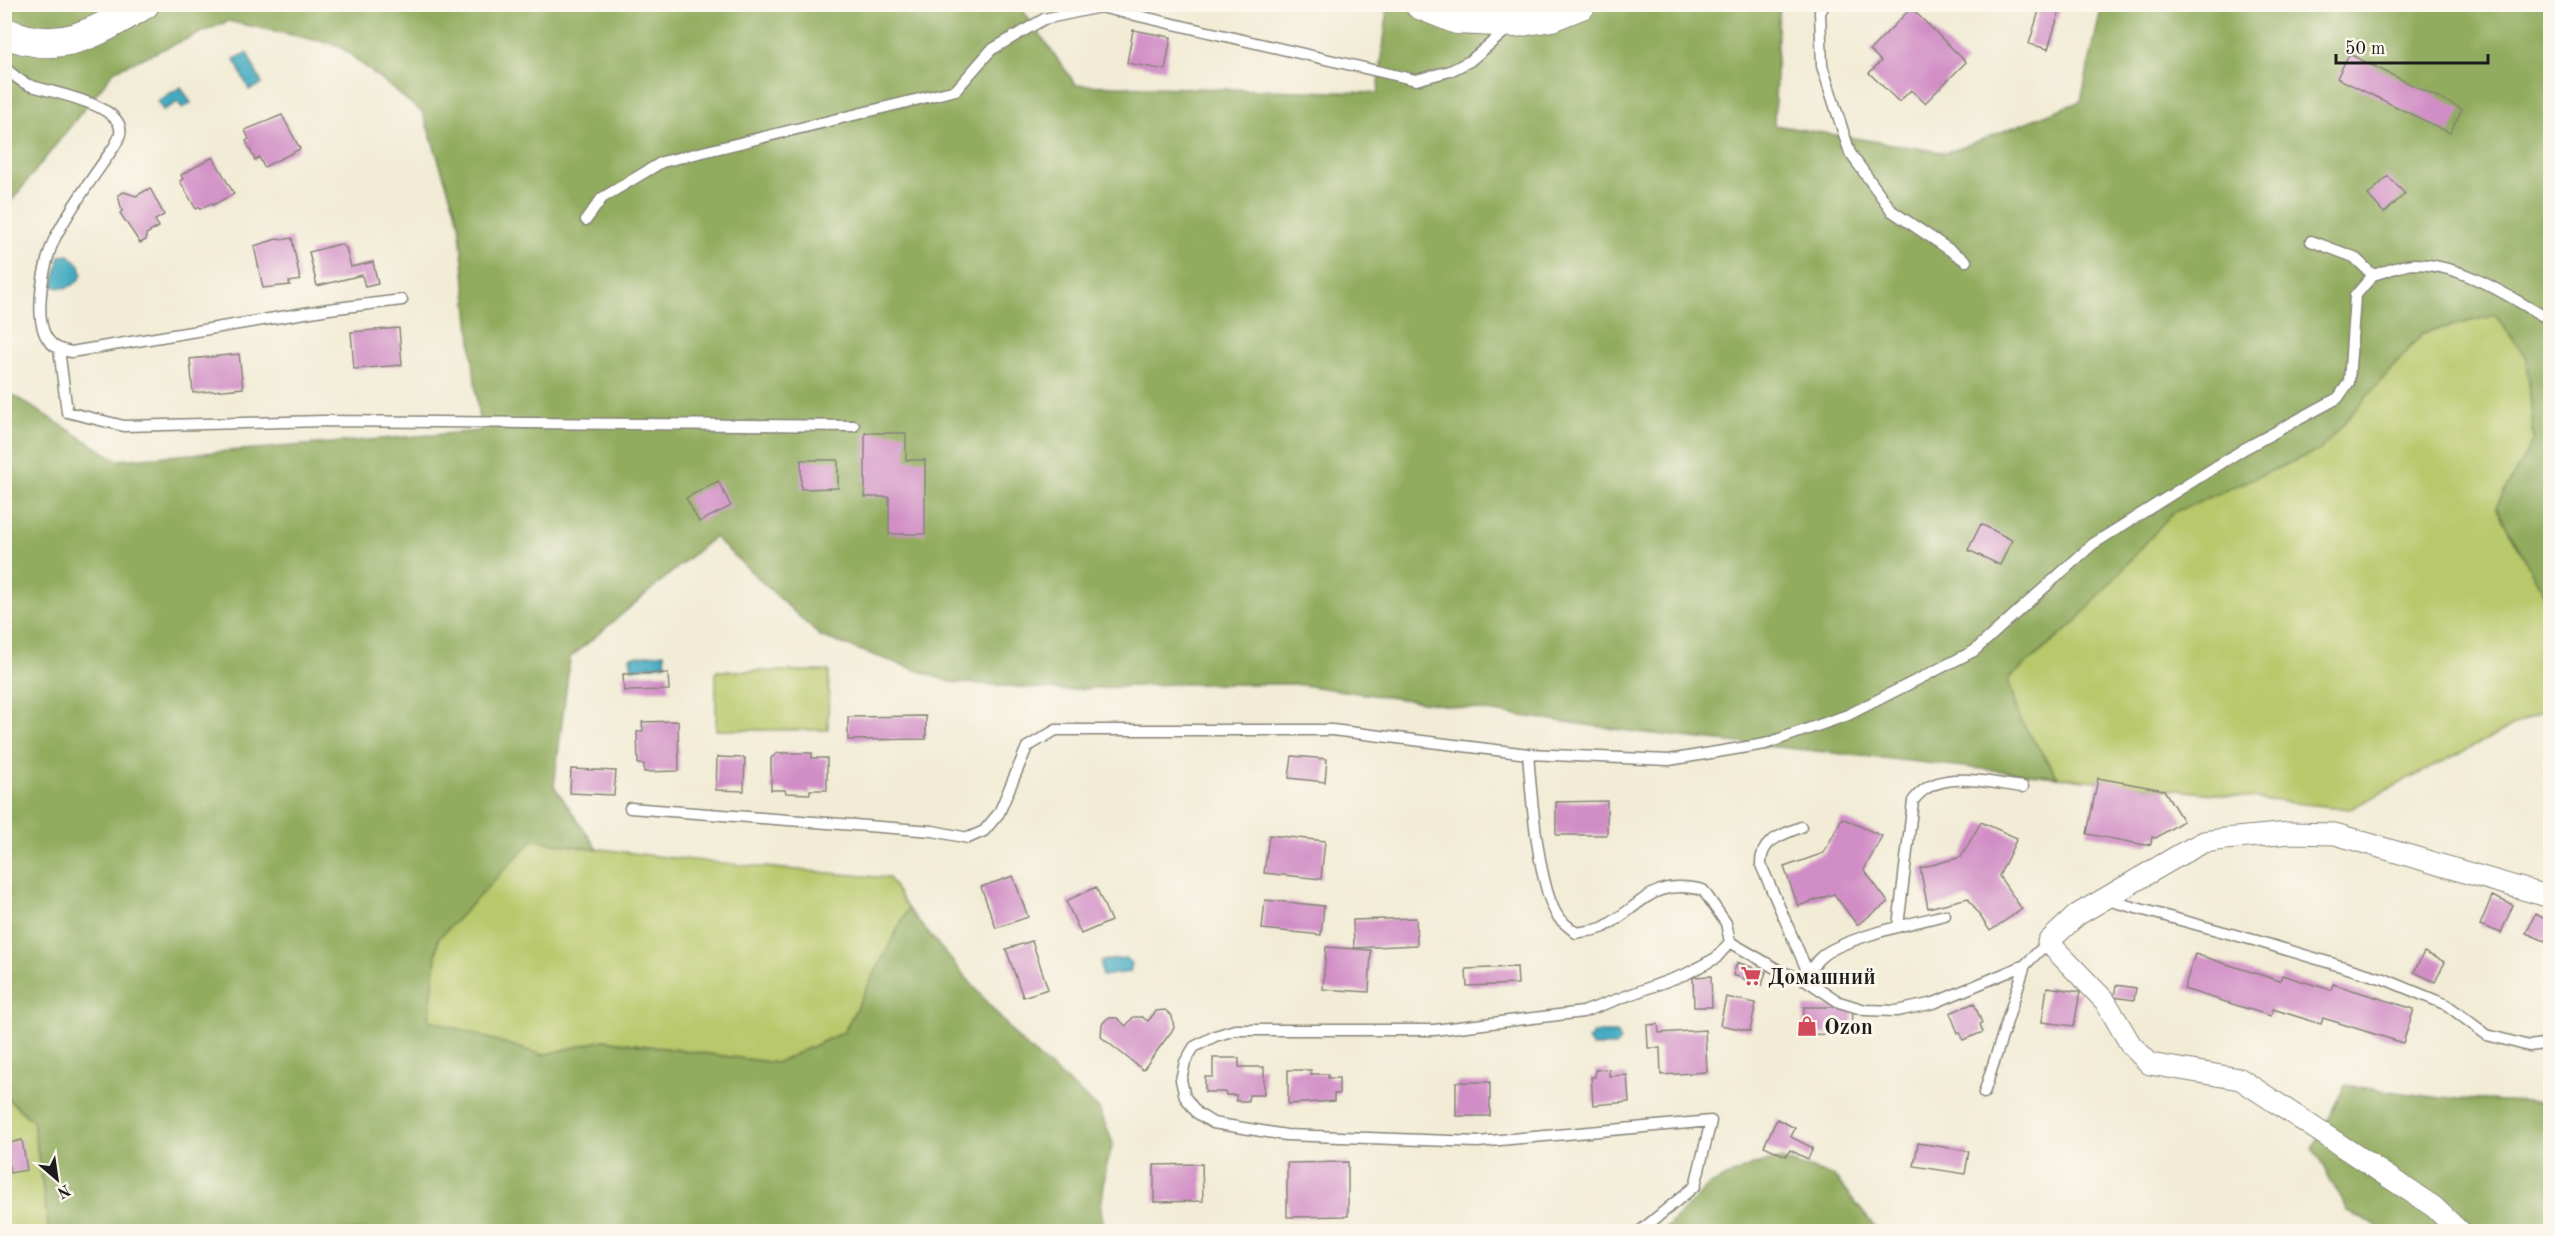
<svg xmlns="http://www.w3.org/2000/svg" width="2555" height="1236" font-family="'Old Standard TT',serif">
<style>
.green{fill:#b8c86b;stroke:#6a7244;stroke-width:1.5}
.forest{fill:#92ac5f;stroke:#57643e;stroke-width:1.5}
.water{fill:#42aac1;stroke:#2f636e;stroke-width:1.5}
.building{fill:#d18ec6}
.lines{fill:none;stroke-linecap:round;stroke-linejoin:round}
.lane-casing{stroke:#878479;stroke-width:13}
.street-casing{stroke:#878479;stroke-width:23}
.secondary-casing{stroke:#878479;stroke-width:32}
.lane{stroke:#fff;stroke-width:10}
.street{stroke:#fff;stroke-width:21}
.secondary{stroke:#fff;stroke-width:30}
.labels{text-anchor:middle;stroke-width:6;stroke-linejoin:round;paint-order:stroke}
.poi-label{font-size:22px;font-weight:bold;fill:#1c1c1c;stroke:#fbf7ec;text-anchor:start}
</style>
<rect width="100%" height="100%" fill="#fbf7ec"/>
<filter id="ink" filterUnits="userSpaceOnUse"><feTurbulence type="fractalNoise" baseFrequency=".0167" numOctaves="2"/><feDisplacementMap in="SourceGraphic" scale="12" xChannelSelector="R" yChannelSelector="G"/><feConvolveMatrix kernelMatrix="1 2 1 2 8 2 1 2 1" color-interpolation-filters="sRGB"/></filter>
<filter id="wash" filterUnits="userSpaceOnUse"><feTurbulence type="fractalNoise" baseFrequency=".008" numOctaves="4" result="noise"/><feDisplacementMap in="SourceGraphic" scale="24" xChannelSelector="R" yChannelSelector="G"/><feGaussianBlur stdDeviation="1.35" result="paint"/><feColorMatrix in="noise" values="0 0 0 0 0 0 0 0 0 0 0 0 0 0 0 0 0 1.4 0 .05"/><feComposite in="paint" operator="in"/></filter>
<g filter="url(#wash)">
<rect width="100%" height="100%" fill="#f2ecd6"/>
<path class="green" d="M2495 315 2527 357 2534 440 2496 507 2550 605V707L2350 809 2058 777 2020 720 2008 679 2074 624 2172 513 2320 450 2423 333Z
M716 671H829L828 730H716Z
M533 839C651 858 770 868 889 878L908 909 844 1032 776 1063 604 1040 543 1055 429 1020 438 939Z
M4 1096 33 1121 49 1231H5Z"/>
<path class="forest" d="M5 5H1019L1076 85 1378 93 1388 5H1779L1774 125 1947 153 2081 101 2102 5H2550V605L2496 507 2534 439 2527 358 2495 315 2423 333 2320 450 2172 513 2074 624 2008 679 2020 720 2058 777 1636 732 1295 684H1171L1062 690 950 682 820 636 714 537 570 658 554 786 598 850 533 840 438 939 429 1020 543 1055 604 1040 776 1063 844 1032 908 909 1021 1042 1099 1109 1113 1143 1106 1168 1101 1209 1105 1231H49L33 1121 5 1096V390L117 460 480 431 459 222 423 113 338 45 228 21 115 70 5 209Z
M2345 1085 2441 1098 2550 1103V1231H2387L2348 1212 2313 1148Z
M1780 1159 1834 1176 1878 1231H1663L1709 1185 1754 1164Z"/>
<path class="water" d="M247 53 262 84 249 90 234 59Z
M181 87 191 103 182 108 178 102 163 110 157 101Z
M69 255 80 265 82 274C77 286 65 291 53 286L60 256Z
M664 653 666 664 632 669 630 657Z
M1126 958 1132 963 1130 972 1102 976 1101 961Z
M1594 1033H1617L1620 1041 1616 1046H1592L1588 1040Z"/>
<g id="blocks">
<path class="building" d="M2041 4 2061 7 2048 49 2029 44Z
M1911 8 1966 62 1925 103 1911 90 1899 102 1869 73 1881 61 1870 50Z
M1133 30 1171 37 1165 70 1127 63Z
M2349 54 2462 109 2450 133 2337 78Z
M282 115 300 149 264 167 259 157 255 160 246 141 249 139 245 130Z
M213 157 234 194 213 205 212 203 200 209 199 207 196 209 180 181 183 179 181 175Z
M2388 176 2405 194 2384 213 2368 195Z
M150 188 164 215 155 220 159 227 146 234V240L140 243 120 213 122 211 118 195 124 192 136 196Z
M280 238 281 240 292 238 300 280 289 282 290 285 263 288 254 246Z
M340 244 346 248 351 267 373 262 378 284 365 287 362 275 317 286 309 252Z
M399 328 402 365 354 369 351 332Z
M239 354 243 388 193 393 190 359Z
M865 433H906V460H925V534H889V497H865Z
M801 460H838V488L801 489Z
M718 481 731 506 699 522 686 498Z
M1981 524 2012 540 2000 565 1968 550Z
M668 673 669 690 624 691 623 674Z
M926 716V739L848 740V717Z
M678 721 679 771 644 772V764H638L637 732 643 731 642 722Z
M778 753H812V758H827V790H810V794L786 793 785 790H771V758Z
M1292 756 1327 759 1325 782 1289 778Z
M717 757 745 758 744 791 716 790Z
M571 769 616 771 614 795 570 793Z
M2098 778 2164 790 2183 821 2156 838 2152 837 2151 844 2145 845 2087 834Z
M1607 801V835H1556V802Z
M1842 818 1882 836 1864 870 1888 902 1857 925 1834 894 1798 906 1784 867 1824 853Z
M1981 822 2017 838 1999 876 2022 909 1990 931 1968 898 1928 908 1920 868 1961 857Z
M1269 835 1325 841 1321 879 1264 873Z
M1013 876 1028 917 996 928 981 887Z
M1096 887 1111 921 1081 934 1066 901Z
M2492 896 2513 905 2501 933 2480 925Z
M1265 900 1324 906 1321 935 1262 929Z
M2535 914 2550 921V927L2545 941 2526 933Z
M1416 918 1417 945 1354 948 1353 920Z
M1032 941 1048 989 1023 997 1006 949Z
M1326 947 1371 950 1369 992 1323 989Z
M2424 952 2445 962 2435 982 2414 972Z
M2195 954 2280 981 2282 975 2331 990 2333 984 2414 1009 2403 1043 2323 1018 2321 1024 2273 1009 2271 1016 2184 989Z
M1737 962 1766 972 1762 985 1733 975Z
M1517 967 1518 984 1467 986 1466 969Z
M1711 976 1712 1007H1694L1693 977Z
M2116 985 2136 988 2134 1000 2114 997Z
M2047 987 2080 992 2074 1026 2042 1022Z
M1726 997 1756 1003 1750 1031 1720 1025Z
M1974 1003 1982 1023 1980 1024 1983 1032 1963 1040 1960 1032 1958 1033 1950 1013Z
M1804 1007H1853L1852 1035 1803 1034Z
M1165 1010 1172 1016 1174 1028 1143 1070 1101 1037 1102 1024 1108 1018H1117L1126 1026 1133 1017H1142L1148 1021 1156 1011Z
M1658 1024 1659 1033 1705 1030 1707 1072 1661 1075 1660 1048H1648L1647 1025Z
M1213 1058H1239V1067H1264V1095H1249L1248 1101H1236V1095H1226L1225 1092H1205V1077H1213Z
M1609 1069V1076L1627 1075 1629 1102 1593 1105 1591 1077H1595V1070Z
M1288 1070H1311V1074H1328V1078H1339V1094H1334V1101L1288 1104Z
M1456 1082H1490V1116H1456Z
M1777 1119 1795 1128 1791 1137 1813 1148 1808 1159 1790 1150 1786 1156 1764 1146Z
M22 1140 27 1170 10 1173 5 1144Z
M1918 1143 1969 1151 1965 1174 1914 1166Z
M1348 1162V1216L1287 1217V1163Z
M1202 1164 1203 1201 1154 1202V1165Z
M2279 1226 2288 1232H2275Z"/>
</g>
</g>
<g filter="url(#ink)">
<use href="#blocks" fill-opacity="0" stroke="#878479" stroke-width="1.5"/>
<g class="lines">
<g class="lane-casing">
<path id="lane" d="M1825 4 1820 12 1822 66 1850 153 1892 211 1966 261
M4 66 6 69C13 74 20 82 29 85 48 92 126 104 120 134 119 139 116 143 114 147 94 176 72 205 56 236 44 258 31 322 50 342 56 349 63 350 71 352L329 309 402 300
M586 220 602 198 662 162 956 90 991 50 1044 19 1100 7 1416 80 1450 71 1470 61 1509 28
M2311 241 2354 257 2373 275C2385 272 2401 265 2413 264 2461 264 2505 294 2545 317L2550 318
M59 349 67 412 124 426 325 421 854 426
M1528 754C1531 792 1538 890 1559 918 1563 923 1571 928 1576 933 1585 931 1596 931 1604 927 1643 905 1651 878 1703 890L1726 923 1730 942
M630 808 933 831 968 838 984 831 999 813 1027 747 1056 730H1332L1528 754 1669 760 1765 744 1848 715 1974 651 2093 544 2244 449 2338 398 2349 382 2355 296 2373 275
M1801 827C1782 835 1760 840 1761 865L1809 975
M2107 900 2257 941 2384 979 2447 1005 2487 1035 2529 1046 2550 1043
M1898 926 1913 801C1937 767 1988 783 2023 787
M1808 976C1811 969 1814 963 1821 957 1840 939 1917 922 1945 915
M1984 1093 2025 965
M1639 1232 1695 1186 1711 1121 1478 1142 1286 1135 1213 1123 1197 1113 1185 1097 1181 1080 1185 1062 1194 1047 1215 1036 1235 1030H1434L1583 1012 1686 974 1716 958 1730 942 1782 972 1806 980 1839 1002 1865 1010 1897 1011 1934 1003 2025 965 2048 942"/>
</g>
<g class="street-casing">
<path id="street" d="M2460 1232 2434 1207 2240 1079 2150 1064 2131 1045 2105 1001 2048 942 2077 915 2181 854 2204 842 2225 839 2290 833 2335 834 2550 897"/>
</g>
<g class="secondary-casing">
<path id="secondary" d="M1420 4 1457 19 1516 22 1551 16 1581 4
M4 32C59 57 97 32 144 4"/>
</g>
<use href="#lane" class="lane"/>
<use href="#street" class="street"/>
<use href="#secondary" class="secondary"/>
</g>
</g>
<defs>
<g id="supermarket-bare" transform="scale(1.62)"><path d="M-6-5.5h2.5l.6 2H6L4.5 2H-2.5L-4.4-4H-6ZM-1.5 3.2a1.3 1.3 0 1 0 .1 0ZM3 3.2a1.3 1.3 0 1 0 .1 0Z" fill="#d1495b" stroke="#fbf7ec" stroke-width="2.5" paint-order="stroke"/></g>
<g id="shop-bare" transform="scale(1.62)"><path d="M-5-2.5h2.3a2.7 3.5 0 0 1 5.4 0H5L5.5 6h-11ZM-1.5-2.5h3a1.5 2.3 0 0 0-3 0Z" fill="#d1495b" stroke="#fbf7ec" stroke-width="2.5" paint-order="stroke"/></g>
</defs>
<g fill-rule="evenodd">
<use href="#supermarket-bare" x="1751" y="976"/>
<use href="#shop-bare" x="1807" y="1026"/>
</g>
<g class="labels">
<g class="poi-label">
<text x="1768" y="984">Домашний</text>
<text x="1824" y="1034">Ozon</text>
</g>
</g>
<rect width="2555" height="1236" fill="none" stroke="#fbf7ec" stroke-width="24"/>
<g transform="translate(57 1179) rotate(151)" stroke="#fbf7ec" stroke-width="4.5" paint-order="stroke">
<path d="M0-4.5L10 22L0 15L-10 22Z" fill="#1c1c1c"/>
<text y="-9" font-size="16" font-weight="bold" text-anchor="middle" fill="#1c1c1c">N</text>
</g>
<path d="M2336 54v9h152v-9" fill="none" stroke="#1c1c1c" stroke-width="3"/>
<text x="2345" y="54" font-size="18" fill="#1c1c1c" stroke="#fbf7ec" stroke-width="4.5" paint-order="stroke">50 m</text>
</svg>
